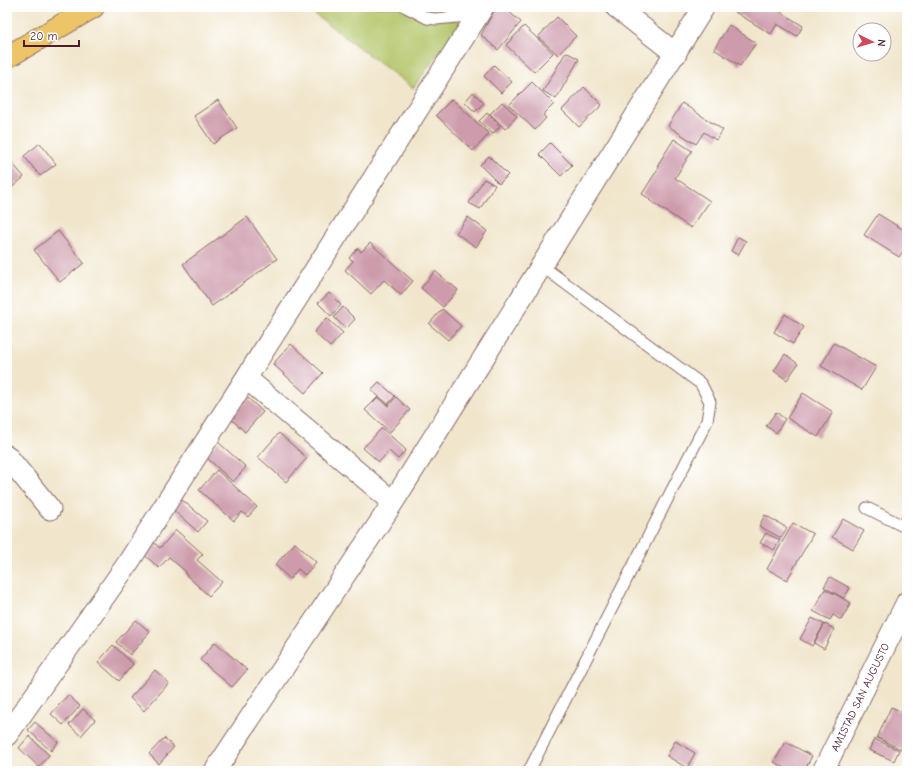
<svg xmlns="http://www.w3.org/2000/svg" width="914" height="778" font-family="'Comic Neue',sans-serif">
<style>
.green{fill:#b3c569;stroke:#7e724a}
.building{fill:#cd9bab}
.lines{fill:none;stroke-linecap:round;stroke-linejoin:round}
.lane-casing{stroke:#846563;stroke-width:13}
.street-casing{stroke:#846563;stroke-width:23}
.primary-casing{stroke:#846563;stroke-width:24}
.lane{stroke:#fff;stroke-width:11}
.street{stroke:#fff;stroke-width:21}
.primary{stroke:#eec469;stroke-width:22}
.labels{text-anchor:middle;stroke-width:3;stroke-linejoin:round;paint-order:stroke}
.street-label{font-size:11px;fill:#4a1f2b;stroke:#fff}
</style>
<rect width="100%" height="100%" fill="#fff"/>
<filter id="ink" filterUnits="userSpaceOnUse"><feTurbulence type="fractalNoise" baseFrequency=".025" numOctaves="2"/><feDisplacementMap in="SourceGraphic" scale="8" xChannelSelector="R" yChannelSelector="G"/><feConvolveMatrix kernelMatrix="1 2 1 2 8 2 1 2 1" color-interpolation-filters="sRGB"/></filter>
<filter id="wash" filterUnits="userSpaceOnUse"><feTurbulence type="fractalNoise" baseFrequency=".012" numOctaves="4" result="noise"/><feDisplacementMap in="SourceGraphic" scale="16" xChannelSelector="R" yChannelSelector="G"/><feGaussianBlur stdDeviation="0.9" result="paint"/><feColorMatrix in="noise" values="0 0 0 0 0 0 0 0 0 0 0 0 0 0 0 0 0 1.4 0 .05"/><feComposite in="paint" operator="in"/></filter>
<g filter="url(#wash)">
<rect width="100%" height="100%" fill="#f1e6cc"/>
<path class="green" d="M305 7H440L461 23 413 88Z"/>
<g id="blocks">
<path class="building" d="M496 7H503L521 22 498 50 481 35Z
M738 7H773L803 26 797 36 777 24 771 34 735 12Z
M557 17 576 36 558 55 538 37Z
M729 25 756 43 740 66 714 49Z
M524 26 553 53 534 72 506 45Z
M566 52 579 59 556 99 543 91Z
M494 65 512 82 501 93 484 76Z
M532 82 554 104 543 115 546 118 535 130 509 105Z
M584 87 602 105 579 127 562 110Z
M473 92 484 103 475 112 465 102Z
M452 99 489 134 473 151 436 115Z
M218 100 237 128 213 144 194 116Z
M502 102 517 116 505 129 490 114Z
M682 103 723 130 716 140 704 132 696 144 668 126Z
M487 113 500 126 493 134 479 121Z
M674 139 692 151 675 178 710 201 691 228 649 200 650 199 642 194 659 167 657 166Z
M40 143 56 164 40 176 24 156Z
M550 143 572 165 561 176 539 154Z
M489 156 508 175 499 184 480 165Z
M7 157 24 177 7 192Z
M484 179 495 185 480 209 469 203Z
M878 214 907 232V245L899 257 864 235Z
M247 217 277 259 212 306 183 264Z
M468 217 487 231 476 247 456 233Z
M58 231 84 263 60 282 34 250Z
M738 237 746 241 738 255 731 251Z
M370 243 413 281 401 295 384 280 371 294 345 270 353 261 349 258 358 248 361 252Z
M435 271 458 290 443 307 421 288Z
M329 293 341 305 331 316 318 303Z
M343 307 355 319 346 329 334 317Z
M442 309 461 326 448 340 429 324Z
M785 314 804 327 793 344 774 332Z
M327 318 343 333 330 347 314 332Z
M834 343 876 367 862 390 821 366Z
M291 344 323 373 305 393 273 364Z
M785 354 798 364 787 380 774 371Z
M379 382 395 396 388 404 371 390Z
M803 393 833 412 818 437 787 418Z
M378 397 388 406 396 397 410 410 390 432 365 410Z
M248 398 263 412 245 432 230 418Z
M776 412 785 419 776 433 766 426Z
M382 428 406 450 398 459 389 451 379 462 363 448Z
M279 433 307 458 286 482 258 457Z
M218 442 246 467 233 482 205 456Z
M217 470 257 507 248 517 242 512 234 521 199 490Z
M180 498 207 521 198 532 171 508Z
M765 515 787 528 781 538 759 526Z
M843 519 864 531 853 549 832 537Z
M793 523 813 534 787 580 767 569Z
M176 530 203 554 197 560 222 582 209 596 185 574 186 572 169 557 159 568 141 552 151 540 160 548Z
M766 533 780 540 774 550 760 543Z
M295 543 316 562 305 575 298 569 290 579 275 565Z
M830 577 850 588 844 598 824 587Z
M825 589 851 603 841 620 833 615 830 620 813 611Z
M812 618 824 624 812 646 800 639Z
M136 620 150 632 130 655 116 642Z
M825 624 834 629 824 649 814 643Z
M215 642 247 670 232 687 200 660Z
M113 645 133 664 119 681 98 662Z
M155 670 169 683 144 711 130 698Z
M68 695 80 706 63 725 51 714Z
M891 707 907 714V752L877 738Z
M83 709 95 720 81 736 69 725Z
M35 722 58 742 51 751 28 730Z
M29 736 49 755 39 767 19 748Z
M164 738 174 747 159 764 149 754Z
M874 739 899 750 894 761 869 750Z
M675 741 695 753 687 768 667 756Z
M786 742 812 756 804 771H790L774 762Z"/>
</g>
</g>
<g filter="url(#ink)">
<use href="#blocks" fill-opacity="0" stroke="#846563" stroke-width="1"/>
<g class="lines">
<g class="lane-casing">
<path id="lane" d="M406 7 427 18 436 19 478 15
M867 508 907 528
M529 771 707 421 710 402 701 384 542 266"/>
</g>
<g class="street-casing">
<path id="street" d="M616 7 676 54
M246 378 393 502
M7 456 50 509
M7 735 128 563 483 7
M215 771 388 510 704 7
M823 771 907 602"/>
</g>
<g class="primary-casing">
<path id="primary" d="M7 57 93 7"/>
</g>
<use href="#lane" class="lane"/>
<use href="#street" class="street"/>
<use href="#primary" class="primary"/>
</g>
</g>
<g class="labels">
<g class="street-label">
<text transform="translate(860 697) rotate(-64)" y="4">AMISTAD SAN AUGUSTO</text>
</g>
</g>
<rect width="914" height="778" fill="none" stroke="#fff" stroke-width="24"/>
<g transform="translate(872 42) rotate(95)"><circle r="19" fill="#ffffff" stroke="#b7a5aa"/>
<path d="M0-3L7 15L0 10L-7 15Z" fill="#d1495b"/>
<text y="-6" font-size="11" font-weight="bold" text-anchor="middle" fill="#4a1f2b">N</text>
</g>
<path d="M24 40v6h55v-6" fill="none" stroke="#4a1f2b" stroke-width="2"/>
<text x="30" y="40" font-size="12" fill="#4a1f2b" stroke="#ffffff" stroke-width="3" paint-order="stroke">20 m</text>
</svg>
